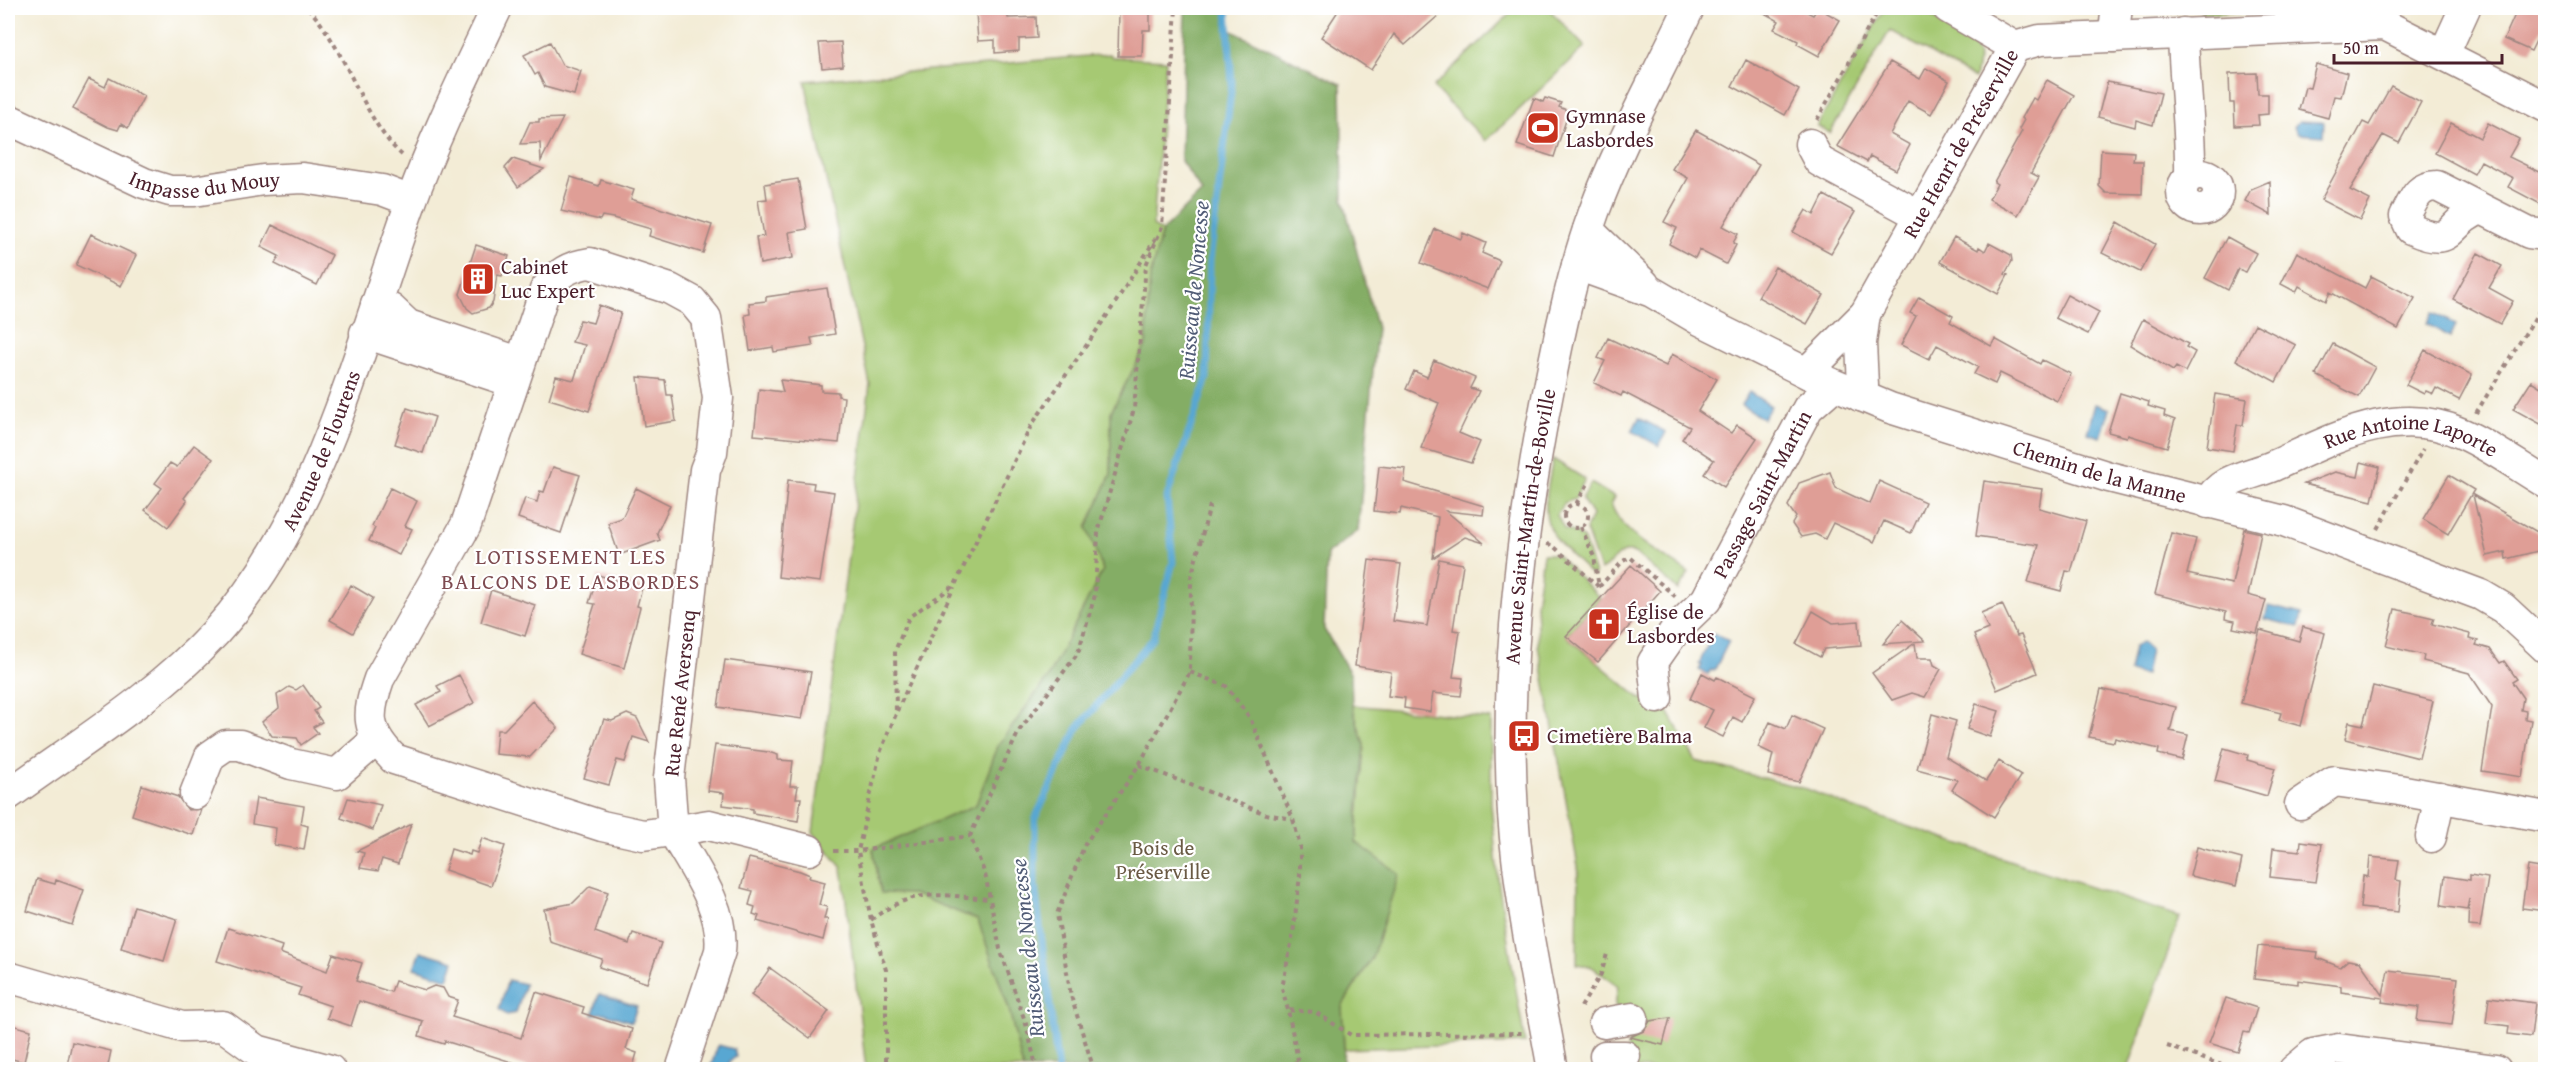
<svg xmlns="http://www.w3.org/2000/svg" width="2553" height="1077" font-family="'Gentium Book Plus',serif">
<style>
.green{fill:#a6c973;stroke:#78744f;stroke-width:1.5}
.forest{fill:#84ad65;stroke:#676648;stroke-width:1.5}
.water{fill:#59a7d2;stroke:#52637e;stroke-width:1.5}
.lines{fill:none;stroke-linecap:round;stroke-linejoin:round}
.stream{stroke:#59a7d2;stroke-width:7}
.building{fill:#df9e96}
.minor-casing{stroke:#9e8680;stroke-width:33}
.path{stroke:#9e8680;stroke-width:4;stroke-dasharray:4.5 4.5;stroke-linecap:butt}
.minor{stroke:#fff;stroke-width:30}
.labels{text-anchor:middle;stroke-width:4.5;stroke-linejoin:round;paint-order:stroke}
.poi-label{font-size:21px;fill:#4a1f2b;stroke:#fff;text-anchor:start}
.street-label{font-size:21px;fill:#4a1f2b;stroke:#fff}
.park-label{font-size:21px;fill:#6a5a44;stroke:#fff}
.water-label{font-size:22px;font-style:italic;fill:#515c76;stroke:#fff}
.neighbourhood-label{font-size:22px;letter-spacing:1.5px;fill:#7e4b50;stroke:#fff}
</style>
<rect width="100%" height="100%" fill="#fff"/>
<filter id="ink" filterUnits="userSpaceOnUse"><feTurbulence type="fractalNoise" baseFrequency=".0167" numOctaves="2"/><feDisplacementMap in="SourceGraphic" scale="12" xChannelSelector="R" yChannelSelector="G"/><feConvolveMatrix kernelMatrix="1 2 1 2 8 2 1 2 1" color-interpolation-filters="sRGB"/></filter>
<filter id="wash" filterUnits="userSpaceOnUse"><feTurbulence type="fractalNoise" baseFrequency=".008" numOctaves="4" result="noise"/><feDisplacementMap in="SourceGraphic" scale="24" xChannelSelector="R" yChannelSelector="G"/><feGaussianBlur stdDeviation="1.35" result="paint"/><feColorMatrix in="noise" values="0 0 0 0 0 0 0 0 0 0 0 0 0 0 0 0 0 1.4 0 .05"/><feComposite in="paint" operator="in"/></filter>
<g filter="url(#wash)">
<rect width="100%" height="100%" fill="#f3ecd6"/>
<path class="green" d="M1516 8H1548L1585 47 1486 141 1433 87Z
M1882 8H1917L1968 37 1979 56 1975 79 1890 30 1830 133 1817 126 1884 9Z
M2203 8H2336L2200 14Z
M1110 54 1112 57 1166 60 1153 226 1162 231 1150 277 1146 345 1111 412V474L1087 527 1103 570 1048 677 998 746 976 805 873 849 881 893 913 894 978 920 1009 1009 1023 1069H866L842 868 813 832 870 384 805 81Z
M1553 459 1585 479 1575 499 1564 503 1557 515 1564 529 1578 534 1584 540 1595 574 1593 576C1542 528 1539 529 1553 459Z
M1591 483 1614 497 1611 503C1621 536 1662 554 1689 573L1678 590 1635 553C1616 547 1615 565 1600 570L1586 530 1592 515 1582 499Z
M1543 554H1556L1600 598 1566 636 1641 699 1650 695 1665 706 1696 761 1807 789 1852 808 2180 917 2128 1069H1622L1634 1023 1615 1006 1618 986 1592 967 1577 964 1578 866 1538 646 1536 605Z
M1352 705 1491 719V804L1499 887 1525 1043 1344 1049 1342 1006 1372 958 1356 842 1364 745Z"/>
<path class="forest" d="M1185 8H1224L1226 28 1341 84 1343 199 1377 328 1358 531 1327 554 1324 629 1351 675 1352 705 1364 745 1356 842 1399 874 1372 958 1342 1006 1344 1049 1342 1069H1023L1009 1009 978 920 913 894 881 893 873 849 976 805 998 746 1048 677 1103 570 1087 528 1111 474V412L1146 345 1150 277 1162 231 1202 192 1181 161Z"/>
<path class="water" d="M2299 121 2324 122 2323 136 2298 134 2294 127Z
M2433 312 2456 325 2450 337 2427 324Z
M1749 392 1771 406 1763 419 1741 405Z
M2095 404 2110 409 2101 437 2087 433Z
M1639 418 1666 432 1659 446 1632 431Z
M2268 606 2302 614 2299 627 2265 619Z
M1713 633 1729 641 1714 671 1711 670 1708 674 1699 670 1702 665 1699 664Z
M2142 642 2150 650 2145 675 2129 672 2134 647Z
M420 951 454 961 448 979 414 968Z
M508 980 525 984 516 1013 506 1015 499 1009Z
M599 994 637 1006 632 1022 604 1013 593 1014Z
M718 1045 734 1049 736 1057 730 1061 728 1069H710Z"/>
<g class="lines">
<path class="stream" d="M1058 1070 1035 886V819L1077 729 1153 638 1173 562 1167 497 1207 378 1210 260 1232 84 1227 8"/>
</g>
<g id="blocks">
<path class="building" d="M1340 8H1447L1405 45 1394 34 1371 70 1321 37Z
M1755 8H1799L1813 15 1818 8 1840 20 1819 56 1797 44 1798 41 1774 29 1779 21Z
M2518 8H2546V20L2531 51 2504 39Z
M1007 10 1008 18 1036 17 1037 38 1019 39V51L995 53V40L978 41 976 12Z
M1119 10 1150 11V30H1143L1142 56H1118Z
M550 42 562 65 581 71 574 95 545 87 538 73 535 75 524 55Z
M841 42 843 66 822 68 819 43Z
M1746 60 1799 90 1785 115 1732 86Z
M1890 62 1920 79 1926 68 1949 81 1931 114 1908 101 1890 134 1910 145 1896 170 1870 156 1867 162 1837 146Z
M2316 64 2347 73 2341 97 2334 96 2328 118 2299 110 2305 87 2310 88Z
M2257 73 2258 94H2268V114L2258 115 2259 125 2235 126 2234 103H2230L2229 74Z
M109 78 144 96 128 128 121 124 118 130 108 127 73 109 89 79 105 87Z
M2047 80 2074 95 2031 173 2039 177 2018 215 1989 199 1997 184 1994 182 2022 131 2019 129 2024 120 2022 118 2033 98 2036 100Z
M2107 82 2161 93 2153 125 2136 120 2135 127 2098 117Z
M2391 86 2421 102 2399 143 2383 135 2350 190 2370 200 2360 220 2321 200 2363 122 2369 125Z
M1534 98 1543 102 1545 98 1561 103 1559 107 1569 111 1554 157 1517 145Z
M563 118 541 161 540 143 520 144 530 122H539V119Z
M2451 123 2480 138 2488 123 2519 139 2509 157 2546 175V207L2508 187 2513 178 2481 161 2474 174 2435 153Z
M1696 130 1759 165 1723 226 1738 234 1733 243 1736 245 1726 264 1699 250 1695 258 1669 244 1677 228 1664 222 1688 178 1672 169Z
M2101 150 2134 152 2133 161H2143L2142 194 2106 193 2099 186Z
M513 159 544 169 518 187 505 168Z
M571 177 599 186 601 180 634 190 631 199 712 225 703 253 649 236 651 229 613 218 602 216 600 220 561 211Z
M798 179 807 229 789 232 793 258 760 264 756 237 764 236 758 200 767 199 765 184Z
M2270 181 2271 215 2245 201 2251 189Z
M1824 195 1855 212 1831 253 1793 232 1806 210 1814 215Z
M2118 222 2155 244 2140 272 2102 253Z
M272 225 332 255 317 285 275 264 279 256 261 247Z
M1435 229 1461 239 1463 233 1486 243 1482 253 1500 261 1488 289 1421 263Z
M91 234 136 255 121 286 76 265Z
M1954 237 1978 250 1979 247 1985 251 1989 243 2011 255 2012 261 2005 274 2008 275 1998 294 1940 262Z
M2227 237 2256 253 2246 272 2238 269 2228 290 2205 278Z
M476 245 509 256 502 276 497 275 493 302 489 308 473 313 467 308 460 294Z
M2297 252 2365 288 2371 276 2415 298 2398 329 2330 292 2326 301 2299 286 2296 292 2281 284Z
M2478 253 2502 266 2489 288 2513 301 2500 324 2453 299Z
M1775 267 1824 295 1807 324 1758 297Z
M827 288 835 334 811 338 813 346 774 352 773 347 750 351 745 315 750 314 749 303 766 301V297Z
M2067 295 2099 312 2088 334 2055 318Z
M1919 297 1953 316 1950 322 1991 346 1995 339 2040 364 2042 360 2071 374 2057 401 2000 373 1995 384 1974 374 1978 367 1937 345 1929 359 1901 345 1916 316 1910 313Z
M599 305 621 313 589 411 549 399 556 376 574 380 585 345 572 342 580 320 593 323Z
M2143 319 2188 344 2186 347 2195 352 2185 372 2176 367 2173 371 2130 345Z
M2255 324 2296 345 2276 382 2236 360Z
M1608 338 1666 366 1672 354 1717 379 1698 411 1731 433 1737 425 1757 438 1724 487 1704 474 1714 460 1682 439 1690 427 1623 392 1621 396 1594 383 1605 361 1598 358Z
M2333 344 2375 367 2359 397 2316 375Z
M2425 350 2472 375 2459 400 2436 388 2433 394 2426 391 2424 394 2406 385Z
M1434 360 1475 378 1470 388 1479 391 1459 433 1480 442 1471 463 1421 448 1439 403 1406 389 1414 371 1427 377Z
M638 377 665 380 667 395H672L676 421 644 426Z
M780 380 821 385V391L838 392V396L844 397 839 443 754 435 759 389 783 392Z
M2531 381 2546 390V427L2513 409Z
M2120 393 2149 402 2148 406 2165 411 2164 416 2175 420 2167 447 2128 435 2127 437 2108 432Z
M2215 394 2247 399 2243 425H2237L2233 451 2207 447Z
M407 408 435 417 423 453 395 444Z
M194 445 213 459 184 498 187 501 168 527 145 510 162 488 155 483 170 463 177 467Z
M2361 462 2380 467 2372 501 2304 484 2335 472 2358 477Z
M1379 466 1406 469 1404 482 1484 506 1483 515 1446 511 1484 543 1465 537 1433 558 1438 517 1401 508 1400 514 1374 511Z
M553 467 580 475 561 533 518 518 525 498 537 502 540 491 544 492Z
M1830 472 1836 488 1870 504 1879 481 1925 502 1911 533 1884 521 1874 542 1833 523 1825 539 1815 534 1801 537 1792 524 1796 517 1788 506 1799 483Z
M2449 475 2474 490 2448 534 2423 519Z
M788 480 814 483 813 489 834 492 820 582 778 577Z
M1984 481 2042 489 2039 508 2086 521 2071 572 2066 571 2061 591 2028 582 2039 545 1976 536Z
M390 488 417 501 405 526 412 529 399 555 369 541 375 528 372 526Z
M636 488 670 505 657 533 660 540 619 555 608 523 622 518Z
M2473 495 2546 537V549L2506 559 2505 552 2487 556Z
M2244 529 2261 533 2248 595 2266 600 2257 633 2233 628 2235 621 2225 619 2226 612 2155 594 2171 533 2196 539 2187 574 2232 584Z
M1439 559 1463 564 1453 630 1460 631 1453 677 1463 678 1461 696 1433 693 1430 712 1404 708 1405 698 1388 696 1391 672 1355 666 1369 560 1401 564 1393 621 1427 626Z
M1631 565 1660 591 1598 662 1566 636Z
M598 575 642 588 637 606 640 607 624 668 579 654 595 604 589 603Z
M351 585 373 598 353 633 330 620Z
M491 590 535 605 525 636 481 622Z
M2002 604 2017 636 2021 635 2037 673 1997 690 1974 635 1988 629 1981 613Z
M2395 609 2434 618 2432 624 2470 634 2469 639 2478 641 2476 645 2490 649 2500 663 2504 661 2517 679 2512 682 2523 698 2521 710 2526 711 2525 719 2531 720 2522 777 2482 771 2492 707 2469 673 2423 661 2424 655 2386 646Z
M1813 611 1833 623 1859 621 1861 646 1824 649 1820 657 1796 644Z
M1902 620 1925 641 1883 644Z
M2303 627 2325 633 2301 726 2279 720 2281 713 2241 703 2260 630 2299 641Z
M1915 643 1917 658H1932L1934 665 1941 669 1925 697 1912 693 1892 700 1872 673Z
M725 660 811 672 802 719 718 707Z
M1702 673 1715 680 1717 677 1755 696 1742 722 1733 717 1723 737 1704 728 1713 710 1690 699Z
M459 675 474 703 429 726 416 705 441 692 437 686Z
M303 685 319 708 314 711 322 722 313 727 318 733 301 745 297 738 272 736 262 722 279 708 277 695 289 687 296 690Z
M2373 686 2433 701 2419 758 2345 739 2349 722 2363 725Z
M2101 689 2176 707 2170 731 2188 735 2182 760 2158 754 2159 749 2115 738 2114 742 2089 737Z
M532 701 558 728 530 757 495 754 497 730H504Z
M1976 704 1999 711 1990 737 1967 729Z
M627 714 637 718 649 742 633 737 625 762 617 760 609 785 584 778 604 719 612 721Z
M1932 714 1956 721 1946 757 1986 781 1999 761 2021 775 1994 817 1952 790 1958 780 1917 769Z
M1792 715 1823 729 1799 782 1768 775 1773 754 1758 747 1770 722 1786 729Z
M715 745 768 752 778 755V760L793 761 790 786H798L796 798H801L798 821 753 813V809L723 805 724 793 708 791Z
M2224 748 2248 755 2247 760 2275 768 2267 796 2215 781Z
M142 785 178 797 188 810 201 809 193 835 132 815Z
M256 798 304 806 301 824 308 826 304 850 274 845 276 828 252 824Z
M348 798 381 805 373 830 341 818Z
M411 824 398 864 382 859 378 871 360 868 364 853 357 851Z
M482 838 505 846 491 886 445 870 451 849 470 855 471 851 477 853Z
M2301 841 2322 844 2316 882 2270 877 2273 848 2300 851Z
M2197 847 2242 859 2236 886 2190 876Z
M2370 857 2399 860 2396 880 2401 881 2398 912 2360 908 2363 876 2368 877Z
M749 858 800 871 810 875 809 878 825 882 819 905 827 907 824 919H828L823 940 757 921 759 916 753 914 755 907 749 905 753 891 741 888Z
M2528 866 2546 869V911L2522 908Z
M2470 875 2488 878 2480 927 2468 926 2469 899 2467 910 2441 906 2445 876 2470 880Z
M37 879 55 884 56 880 84 890 72 925 27 911Z
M590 886 608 892 595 932 629 944 633 933 661 943 647 983 599 967 602 959 550 942 544 909 573 903Z
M134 906 177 919 164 961 121 948Z
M228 928 282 946 280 953 327 971 333 954 362 963 356 981 391 992 395 981 425 990 434 986 443 988 448 997 458 1000 452 1017 521 1038 536 992 584 1007 582 1013 632 1029 626 1049 637 1053 632 1070H537L445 1041 444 1044 419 1036 423 1021 359 1001 351 1026 327 1018 331 1006 298 995 301 988 217 961Z
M2258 946 2318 952 2317 958 2340 967 2348 960 2360 962 2383 995 2388 970 2458 978 2452 1025 2417 1021 2419 1007 2382 1002 2383 998 2341 992V986L2298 980V984L2254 979Z
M770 968 829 1011 810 1038 751 995Z
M2489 997 2535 1003 2531 1037 2508 1034 2509 1026 2486 1023Z
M2226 998 2257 1008 2249 1033 2244 1032 2238 1052 2209 1043Z
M1670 1018 1663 1045 1630 1037 1644 1031 1650 1021Z
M8 1024 31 1030 24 1062 8 1058Z
M72 1042 111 1051 107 1070H66Z"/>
</g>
</g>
<g filter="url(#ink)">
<use href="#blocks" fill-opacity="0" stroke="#9e8680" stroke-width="1.5"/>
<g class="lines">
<g class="minor-casing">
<g id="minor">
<path d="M1948 8 2015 47"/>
<path d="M2183 33C2184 81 2191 128 2190 176"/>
<path d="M2113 37 2117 8"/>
<path d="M2444 54 2465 8"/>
<path id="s1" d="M8 119 144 183 170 191H194L263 180 303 178 382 190 411 201"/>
<path d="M1810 144 1819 161 1919 215"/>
<circle cx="2200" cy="192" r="18"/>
<path d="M2481 209C2444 223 2457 250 2411 229L2405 216C2414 200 2417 186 2437 186L2529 233 2546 235"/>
<path d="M1588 230 1644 284"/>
<path d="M590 263 670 289 692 301 706 318 718 398 712 452 705 470 669 778 673 831 643 835 602 826 394 759C366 730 366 716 379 679L466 525 545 290C558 273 569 266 590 263Z"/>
<path id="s2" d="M1577 265 1652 292 1698 319 1809 374 1890 408 2109 477 2284 521 2481 595 2503 608 2546 648"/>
<path d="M376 304 391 309 408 325 519 362"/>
<path d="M365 333 513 382"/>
<path id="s3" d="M1809 374 1814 365 1865 314 2015 47 2040 40 2385 25 2546 107"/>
<path d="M1860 396 1863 386 1861 343 1865 314"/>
<path id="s4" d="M2208 503C2219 478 2250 476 2273 466 2334 439 2396 403 2463 434 2492 447 2519 467 2546 483"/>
<path id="s5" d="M1657 698 1653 662 1676 629 1706 600 1808 408 1833 386"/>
<path d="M195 794 210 756 226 745H240L291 764 337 774 376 740"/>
<path id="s6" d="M8 795C78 744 156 697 215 633 319 520 359 347 410 205 434 137 466 73 497 8"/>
<path d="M2300 804 2334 781 2399 790 2546 817"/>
<path d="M2431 837 2440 797"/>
<path d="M8 977 182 1027 223 1026 256 1050 330 1070"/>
<path d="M1604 1023 1633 1018"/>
<path d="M1605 1056H1625"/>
<path d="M681 1070 720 951C725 908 693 867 673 831L709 825 809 850"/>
<path id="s7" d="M1553 1070C1538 985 1519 900 1513 814 1504 675 1520 535 1547 398 1559 335 1572 273 1594 212 1619 144 1658 74 1689 8"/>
<path d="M2294 1070 2313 1054 2339 1049 2496 1070"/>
</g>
</g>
<path class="path" d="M308 8C347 49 363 121 402 155
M1817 120 1878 11 1873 8
M2476 413 2546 300
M1564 516a12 12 0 1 1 24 0a12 12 0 1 1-24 0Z
M1576 504 1589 482
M1581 527 1594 557 1599 587
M2378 529 2423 449
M1547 544 1552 545 1599 587
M1599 587 1623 561 1630 557 1676 597
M1190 672 1226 686 1250 718 1293 819 1300 846V875L1293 934 1282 988 1288 1010
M897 711 954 587
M1139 765 1266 814 1292 819
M834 851H858L970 836
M871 920C914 887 939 895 989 899
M1581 1007 1601 974 1607 954
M2167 1046 2236 1070
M886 1070V970L871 920 858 851 880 753 896 714 895 651 909 617 955 585 1031 426 1112 308 1156 238
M1037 1070 1026 1024 1000 949 985 874 970 836 1019 731 1078 653 1095 595 1098 532 1134 409 1146 265 1162 227 1176 8
M1094 1070 1071 996 1057 914 1085 844 1139 765 1190 672 1191 578 1210 505
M1287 1070 1298 1061
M1300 1070 1288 1010 1315 1012 1351 1035 1522 1033"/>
<use href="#minor" class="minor"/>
</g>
</g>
<defs>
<g id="stadium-square" transform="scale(1.725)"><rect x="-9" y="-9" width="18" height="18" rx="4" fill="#c8321e" stroke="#fff"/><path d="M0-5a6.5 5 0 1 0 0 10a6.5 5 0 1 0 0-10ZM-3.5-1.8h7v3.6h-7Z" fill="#fff"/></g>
<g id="building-square" transform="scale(1.725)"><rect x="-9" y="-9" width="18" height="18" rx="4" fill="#c8321e" stroke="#fff"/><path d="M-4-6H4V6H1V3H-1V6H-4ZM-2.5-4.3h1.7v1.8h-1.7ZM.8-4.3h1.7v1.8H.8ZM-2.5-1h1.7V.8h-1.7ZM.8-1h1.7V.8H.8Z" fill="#fff"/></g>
<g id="church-square" transform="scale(1.725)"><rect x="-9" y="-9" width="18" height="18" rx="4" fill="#c8321e" stroke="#fff"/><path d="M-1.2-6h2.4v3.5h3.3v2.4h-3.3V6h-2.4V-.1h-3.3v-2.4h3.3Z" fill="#fff"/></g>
<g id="bus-square" transform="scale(1.725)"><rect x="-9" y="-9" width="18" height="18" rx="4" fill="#c8321e" stroke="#fff"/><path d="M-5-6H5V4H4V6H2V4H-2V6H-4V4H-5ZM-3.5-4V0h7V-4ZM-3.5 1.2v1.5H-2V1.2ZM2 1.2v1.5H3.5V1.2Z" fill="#fff"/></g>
</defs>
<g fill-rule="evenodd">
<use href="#stadium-square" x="1543" y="128"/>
<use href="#building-square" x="478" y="279"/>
<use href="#church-square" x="1604" y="624"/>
<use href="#bus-square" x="1524" y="736"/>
</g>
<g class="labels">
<g class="poi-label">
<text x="1566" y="123">Gymnase<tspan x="1566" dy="24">Lasbordes</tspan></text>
<text x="501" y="274">Cabinet<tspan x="501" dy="24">Luc Expert</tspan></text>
<text x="1627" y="619">Église de<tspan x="1627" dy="24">Lasbordes</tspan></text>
<text x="1547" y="743">Cimetière Balma</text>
</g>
<g class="street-label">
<text dy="7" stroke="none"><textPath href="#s3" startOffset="278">Rue Henri de Préserville</textPath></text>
<text dy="7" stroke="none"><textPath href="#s1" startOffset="212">Impasse du Mouy</textPath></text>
<text dy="7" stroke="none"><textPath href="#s6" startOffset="476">Avenue de Flourens</textPath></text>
<text dy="7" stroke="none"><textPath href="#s4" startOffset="224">Rue Antoine Laporte</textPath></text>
<text dy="7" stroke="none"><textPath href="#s2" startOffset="564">Chemin de la Manne</textPath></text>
<text dy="7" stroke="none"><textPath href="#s5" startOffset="238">Passage Saint-Martin</textPath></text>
<text dy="7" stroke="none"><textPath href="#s7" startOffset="548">Avenue Saint-Martin-de-Boville</textPath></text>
<text transform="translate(680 693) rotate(-84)" y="7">Rue René Aversenq</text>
</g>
<g class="park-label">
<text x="1163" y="855">Bois de<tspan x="1163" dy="24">Préserville</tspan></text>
</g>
<g class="water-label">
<text transform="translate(1193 290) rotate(-85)" y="8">Ruisseau de Noncesse</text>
<text transform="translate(1027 948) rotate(-96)" y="8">Ruisseau de Noncesse</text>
</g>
<g class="neighbourhood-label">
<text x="571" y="564">LOTISSEMENT LES<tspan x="571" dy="25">BALCONS DE LASBORDES</tspan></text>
</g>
</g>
<rect width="2553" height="1077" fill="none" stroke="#fff" stroke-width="30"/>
<path d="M2334 54v9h168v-9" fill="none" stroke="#4a1f2b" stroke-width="3"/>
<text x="2343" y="54" font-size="18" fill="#4a1f2b" stroke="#ffffff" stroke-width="4.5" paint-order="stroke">50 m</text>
</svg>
